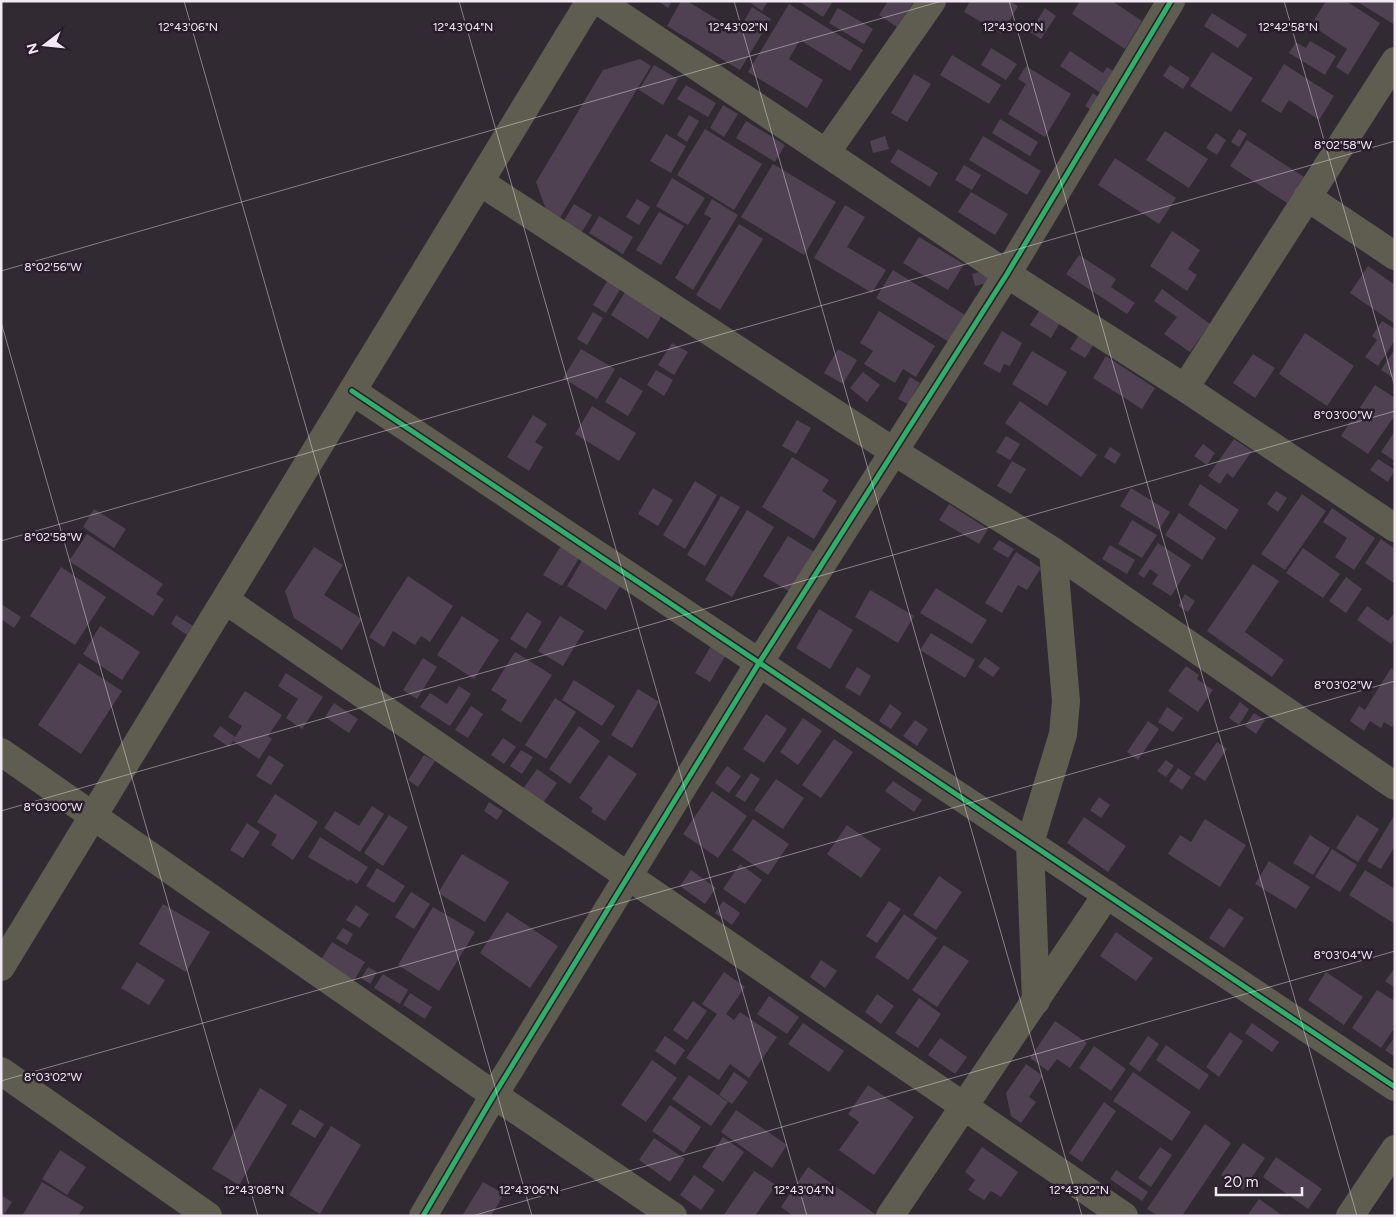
<svg xmlns="http://www.w3.org/2000/svg" width="1396" height="1217" font-family="Figtree,sans-serif">
<style>
.building{fill:#4f4151}
.lines{fill:none;stroke-linecap:round;stroke-linejoin:round}
.minor{stroke:#5f5d4f;stroke-width:28}
.cycleway-casing{stroke:#291c2c;stroke-width:8}
.cycleway{stroke:#2db169;stroke-width:5}
.ticks{fill:none;stroke:#f2e9f4;stroke-width:1;stroke-opacity:0.45}
.ticks-label{font-size:12px;text-anchor:middle;fill:#f2e9f4;stroke:#291c2c;stroke-width:5;stroke-linejoin:round;paint-order:stroke}
</style>
<rect width="100%" height="100%" fill="#312a32"/>
<path class="building" d="M658 1H672L668 8Z
M681 1H687L738 32 752 7 771 19 740 70 667 26Z
M748 1H768L762 11Z
M801 1H829L832 3 823 17 800 2Z
M888 1H914L897 27 879 15Z
M970 1H1009L1018 6 1002 34 964 12Z
M1080 1H1112L1142 21 1125 49 1072 14Z
M1326 1H1346L1380 23 1348 75 1336 67 1347 49 1311 25Z
M1356 1H1395V25Z
M789 4 863 50 850 71 800 40 789 59 823 80 807 108 748 72Z
M838 8 873 29 864 44 829 23Z
M1045 8 1056 16 1041 39 1030 32Z
M1212 13 1247 35 1238 48 1204 26Z
M1310 41 1336 56 1325 75 1289 53 1296 42 1306 48Z
M991 48 1017 64 1006 80 981 65Z
M1070 51 1103 73 1107 67 1118 74 1104 95 1060 66Z
M1212 52 1253 78 1231 112 1190 86Z
M952 55 1001 85 989 104 940 75Z
M640 59 651 66 558 221 548 215 536 182 603 70Z
M1284 64 1334 96 1319 120 1289 100 1281 113 1261 101Z
M654 65 678 79 663 105 639 90Z
M1170 65 1190 78 1183 89 1163 76Z
M1026 66 1071 94 1045 137 1008 114 1026 84 1018 79Z
M914 74 931 84 907 122 891 113Z
M686 85 716 103 708 117 677 99Z
M1093 93 1104 101 1096 113 1085 106Z
M723 105 738 114 724 137 710 128Z
M689 115 699 121 687 142 677 135Z
M1000 119 1038 142 1030 156 992 133Z
M746 121 785 145 775 162 736 138Z
M705 129 762 164 734 210 677 175Z
M1239 129 1247 134 1239 147 1231 142Z
M1165 131 1208 159 1189 188 1146 160Z
M1216 133 1226 140 1217 155 1206 148Z
M666 134 686 146 671 173 650 161Z
M885 136 889 149 873 153 870 141Z
M983 136 1041 171 1027 195 969 160Z
M1247 140 1304 177 1287 203 1230 166Z
M898 149 938 173 930 187 890 162Z
M1115 158 1176 198 1159 224 1098 185Z
M773 164 836 202 804 255 741 217Z
M964 165 981 175 972 190 955 180Z
M672 178 705 198 688 225 656 206Z
M971 192 1008 214 995 235 958 212Z
M637 199 650 207 639 225 626 217Z
M712 199 738 215 693 290 675 278 711 218 704 214Z
M574 204 592 215 580 235 562 224Z
M845 205 865 217 847 247 886 270 872 293 814 258Z
M659 212 684 226 661 265 636 250Z
M599 216 633 237 623 254 589 233Z
M739 224 763 239 720 310 696 295Z
M1172 231 1200 250 1188 269 1197 275 1187 291 1150 266Z
M919 237 964 264 948 290 903 263Z
M1079 255 1116 279 1111 287 1135 303 1127 314 1066 274Z
M1368 266 1395 285V324L1350 293Z
M893 270 965 315 949 342 876 298Z
M987 270 991 282 975 286 972 274Z
M609 278 622 286 606 313 593 305Z
M1162 289 1210 324 1190 352 1164 334 1177 317 1154 301Z
M625 292 662 315 648 339 611 315Z
M1041 308 1061 321 1051 338 1030 325Z
M879 311 935 346 916 377 903 369 895 383 864 364 873 351 860 343Z
M593 312 603 318 587 345 577 339Z
M1382 321 1395 329V340L1378 366 1365 357 1377 340 1372 336Z
M1002 331 1022 343 1010 366 1004 364 1000 373 983 364Z
M1305 333 1354 366 1327 406 1279 374Z
M1079 335 1094 344 1085 358 1070 349Z
M672 343 688 352 674 375 658 365Z
M581 349 615 369 597 399 563 378Z
M838 349 857 360 843 384 824 373Z
M1395 349V379L1381 370Z
M1032 351 1067 372 1047 406 1012 384Z
M1253 354 1275 368 1255 398 1233 383Z
M1106 356 1155 388 1142 409 1093 378Z
M656 370 673 380 664 396 647 385Z
M863 372 880 385 867 402 850 388Z
M620 377 643 391 628 416 605 402Z
M910 377 920 383 908 404 898 399Z
M1375 385 1395 398V415L1368 454 1341 436Z
M1020 401 1097 455 1081 477 1005 423Z
M592 406 636 433 619 461 575 434Z
M533 415 547 424 535 442 543 447 529 471 507 457Z
M797 420 811 428 796 454 782 446Z
M1395 431V461L1381 452Z
M1006 436 1020 444 1010 460 996 452Z
M1234 439 1252 451 1233 478 1227 473 1220 484 1208 476Z
M1203 444 1215 453 1207 465 1194 456Z
M1110 447 1121 454 1115 464 1104 457Z
M792 457 829 480 822 491 837 501 814 539 762 507Z
M1378 459 1395 470 1388 482 1370 470Z
M1012 461 1026 469 1011 494 997 486Z
M695 481 717 495 685 549 663 535Z
M1200 484 1239 510 1226 530 1188 505Z
M653 488 673 500 658 526 638 514Z
M1131 488 1170 512 1159 530 1120 506Z
M1276 491 1287 498 1278 512 1267 504Z
M1302 494 1326 511 1285 570 1261 554Z
M721 496 740 507 705 566 687 555Z
M949 504 988 529 979 544 939 520Z
M1332 508 1375 538 1354 570 1335 557 1347 538 1323 522Z
M94 509 126 529 114 548 83 527Z
M747 510 774 527 732 597 705 580Z
M1179 513 1216 538 1202 560 1165 535Z
M1132 520 1157 535 1142 558 1118 544Z
M87 534 163 584 156 594 164 599 153 616 69 561Z
M788 536 816 553 792 593 763 576Z
M1381 539 1395 549V584L1365 563Z
M999 540 1014 549 1008 558 993 549Z
M1158 543 1191 565 1171 596 1152 584 1158 575 1150 569 1144 578 1138 574Z
M562 544 581 555 562 586 543 575Z
M1110 545 1135 560 1127 574 1102 559Z
M314 547 343 565 324 595 362 619 342 650 294 618 285 591Z
M1303 548 1340 574 1323 598 1286 573Z
M1016 552 1041 568 1027 590 1018 585 1002 613 985 603Z
M583 559 622 583 606 610 567 586Z
M1253 564 1279 581 1245 632 1284 660 1272 677 1207 631Z
M61 567 106 597 75 645 30 616Z
M408 576 453 606 430 642 421 636 415 645 393 631 384 647 369 637Z
M1346 577 1362 589 1346 613 1329 601Z
M936 588 987 620 972 644 920 613Z
M870 590 914 616 898 643 855 617Z
M1185 594 1195 601 1188 612 1178 606Z
M1 604 21 617 14 628 1 619Z
M1367 606 1388 621 1395 612V638L1391 644 1357 620Z
M819 609 853 630 830 669 796 648Z
M527 612 542 622 526 649 510 639Z
M176 615 193 626 187 635 171 624Z
M462 616 499 640 474 679 437 655Z
M560 616 584 631 563 666 538 651Z
M100 626 140 652 122 680 83 654Z
M931 633 975 660 965 678 920 650Z
M711 646 726 655 710 682 695 673Z
M515 652 552 675 521 723 501 710 507 700 491 690Z
M985 657 1000 668 993 677 978 667Z
M423 658 437 667 417 699 403 690Z
M79 663 122 691 81 754 38 725Z
M1186 666 1199 675 1197 679 1213 690 1198 712 1168 691Z
M857 667 871 676 860 696 845 687Z
M1391 668 1395 671V723L1392 727 1384 722 1381 728 1370 721 1364 731 1350 721 1359 706 1365 710Z
M286 673 323 697 302 729 286 718 298 699 278 686Z
M574 680 615 706 602 726 562 700Z
M459 686 471 694 450 726 420 707 430 693 447 704Z
M638 689 659 702 632 748 611 735Z
M245 691 282 715 268 736 272 739 259 759 233 741 229 747 213 736 220 726 235 737 242 726 228 717Z
M555 698 576 712 546 759 525 745Z
M1240 702 1249 709 1239 725 1229 718Z
M334 703 358 719 349 733 325 717Z
M890 704 902 713 891 729 879 721Z
M471 706 483 714 468 738 455 730Z
M1167 707 1183 718 1173 732 1158 722Z
M1254 713 1265 720 1256 734 1245 726Z
M766 714 787 729 764 763 743 749Z
M803 718 822 731 798 765 780 752Z
M915 720 928 729 917 746 903 736Z
M1148 721 1159 729 1138 760 1127 752Z
M579 726 600 741 570 784 549 769Z
M503 738 516 747 504 764 491 755Z
M834 739 853 752 821 798 802 785Z
M1217 742 1227 749 1205 781 1194 774Z
M521 750 533 757 522 774 510 766Z
M269 755 284 765 271 785 256 776Z
M424 755 435 761 418 787 408 780Z
M609 755 637 774 605 821 591 812 593 808 579 798Z
M1166 760 1174 766 1166 777 1157 771Z
M727 766 741 776 729 793 715 783Z
M1178 768 1191 777 1182 790 1169 781Z
M537 769 557 783 543 803 523 789Z
M751 773 760 779 745 802 735 796Z
M776 779 804 798 783 829 754 810Z
M893 781 922 800 914 812 885 791Z
M712 791 747 816 718 858 683 834Z
M275 794 318 822 293 860 271 845 277 835 257 822Z
M1099 797 1110 805 1101 818 1090 810Z
M489 802 503 811 497 820 484 811Z
M372 806 384 814 360 852 324 828 335 811 359 826Z
M1395 814V846L1381 869 1367 861Z
M389 815 408 827 383 866 364 853Z
M1357 815 1379 829 1358 862 1336 848Z
M1084 817 1126 846 1108 872 1067 843Z
M753 819 789 844 768 875 732 850Z
M1205 819 1246 845 1220 887 1168 854 1180 835 1191 842Z
M247 823 260 832 243 858 230 850Z
M847 825 881 849 861 878 827 854Z
M1310 835 1330 848 1313 875 1293 863Z
M320 837 368 867 357 884 350 879 349 881 308 857Z
M1332 849 1357 865 1340 892 1315 877Z
M462 854 509 882 485 922 438 893Z
M1269 861 1310 887 1296 909 1255 884Z
M740 864 762 880 745 904 723 889Z
M377 868 405 886 394 903 366 886Z
M691 870 716 888 705 904 680 886Z
M1365 870 1395 889V924L1349 895Z
M939 876 962 892 936 930 913 915Z
M411 892 430 904 414 929 395 917Z
M723 901 740 913 732 925 715 913Z
M889 901 901 909 877 943 866 936Z
M163 904 210 932 186 972 139 944Z
M356 905 369 914 360 928 346 920Z
M433 907 475 932 439 991 398 965Z
M1229 908 1244 918 1224 948 1209 938Z
M507 912 558 946 530 988 480 953Z
M904 914 937 938 908 980 875 957Z
M343 928 353 934 347 945 336 938Z
M1116 932 1153 958 1136 981 1100 956Z
M332 942 365 962 353 982 320 961Z
M944 945 969 961 937 1007 912 990Z
M821 960 837 971 825 988 810 977Z
M137 962 165 980 149 1005 121 988Z
M368 967 377 972 370 984 361 978Z
M1395 968V988L1385 981Z
M724 972 745 987 726 1014 734 1020 740 1012 777 1037 749 1078 730 1064 719 1080 686 1058 717 1014 702 1004Z
M1326 972 1363 997 1344 1025 1308 1000Z
M383 974 408 990 400 1004 374 988Z
M1377 990 1395 1001V1027L1381 1048 1352 1028Z
M410 993 432 1007 425 1019 403 1005Z
M877 994 894 1006 881 1024 865 1012Z
M769 996 799 1017 787 1034 757 1014Z
M919 998 941 1014 918 1048 895 1033Z
M693 1001 707 1011 687 1040 673 1030Z
M1055 1021 1087 1043 1070 1068 1057 1059 1048 1071 1030 1058Z
M803 1023 844 1051 829 1072 788 1044Z
M1252 1023 1279 1042 1272 1052 1245 1033Z
M1230 1032 1243 1041 1219 1077 1206 1067Z
M665 1036 685 1050 675 1065 655 1051Z
M1148 1036 1159 1044 1140 1072 1129 1064Z
M1395 1037V1057L1385 1050Z
M940 1038 967 1057 955 1074 928 1055Z
M1166 1045 1209 1075 1199 1090 1156 1060Z
M1094 1046 1126 1069 1111 1091 1079 1068Z
M652 1060 677 1078 646 1122 621 1105Z
M1026 1064 1043 1076 1029 1097 1036 1102 1021 1123 1011 1116 1006 1093Z
M734 1072 748 1082 732 1104 719 1095Z
M1133 1072 1191 1112 1172 1141 1113 1101Z
M689 1075 728 1102 711 1126 672 1099Z
M868 1085 914 1117 874 1175 839 1150 859 1122 848 1114Z
M260 1088 287 1105 239 1185 212 1169Z
M1104 1102 1116 1111 1082 1162 1069 1153Z
M670 1105 701 1127 684 1153 652 1131Z
M300 1109 324 1124 315 1138 291 1124Z
M736 1110 787 1145 772 1168 721 1132Z
M1205 1124 1231 1143 1182 1216H1158L1147 1209Z
M331 1126 361 1145 320 1214 289 1195Z
M723 1137 744 1152 723 1182 702 1167Z
M654 1138 685 1159 670 1182 639 1160Z
M1243 1143 1265 1158 1243 1190 1221 1175Z
M982 1147 1018 1172 1001 1197 991 1191 984 1200 968 1190 975 1180 965 1172Z
M1160 1147 1172 1155 1151 1187 1138 1178Z
M60 1150 86 1167 67 1195 42 1179Z
M1276 1157 1322 1189 1308 1209 1263 1177Z
M808 1167 878 1216H793L781 1207Z
M1116 1170 1148 1192 1142 1201 1110 1179Z
M754 1171 776 1185 755 1216H723Z
M694 1175 715 1190 701 1210 680 1195Z
M42 1182 84 1207 78 1216H22Z
M483 1182 504 1194 491 1216H462Z
M1 1195 12 1202 3 1216H1Z
M1259 1199 1283 1216H1247Z"/>
<g class="lines">
<path class="minor" d="M599 1 1007 274 1185 388 1395 528
M826 153 932 1
M480 182 893 451 1053 551 1395 786
M1307 197 1395 256
M1185 388 1395 61
M352 391 1395 1087
M225 600 1124 1216
M1 752 494 1095 673 1216
M1 967 590 1
M1036 1001 1030 843 1063 734 1066 701 1053 551
M1 1071 208 1216
M423 1216 494 1095 759 663 1007 274 1171 1
M890 1216 1107 894
M1350 1216 1395 1149"/>
<g class="cycleway-casing">
<path id="cycleway" d="M352 391 1395 1087
M423 1216 494 1095 759 663 1007 274 1171 1"/>
</g>
<use href="#cycleway" class="cycleway"/>
</g>
<path class="ticks" d="M184 1 532 1216M459 1 807 1216M734 1 1082 1216M1009 1 1357 1216M1284 1 1395 387M1 271 942 1M1 322 258 1216M1 541 1395 141M1 811 1395 411M1 1081 1395 681M472 1216 1395 951"/>
<g class="ticks-label">
<text x="188" y="31">12°43'06"N</text>
<text x="463" y="31">12°43'04"N</text>
<text x="738" y="31">12°43'02"N</text>
<text x="1013" y="31">12°43'00"N</text>
<text x="1288" y="31">12°42'58"N</text>
<text x="1343" y="149">8°02'58"W</text>
<text x="53" y="271">8°02'56"W</text>
<text x="1343" y="419">8°03'00"W</text>
<text x="53" y="541">8°02'58"W</text>
<text x="1343" y="689">8°03'02"W</text>
<text x="53" y="811">8°03'00"W</text>
<text x="1343" y="959">8°03'04"W</text>
<text x="53" y="1081">8°03'02"W</text>
<text x="254" y="1194">12°43'08"N</text>
<text x="529" y="1194">12°43'06"N</text>
<text x="804" y="1194">12°43'04"N</text>
<text x="1079" y="1194">12°43'02"N</text>
</g>
<rect width="1396" height="1217" fill="none" stroke="#f2e9f4" stroke-width="5"/>
<g transform="translate(45 45) rotate(254)" stroke="#291c2c" stroke-width="4" paint-order="stroke">
<path d="M0-4L9 19L0 12L-9 19Z" fill="#f2e9f4"/>
<text y="-8" font-size="14" font-weight="bold" text-anchor="middle" fill="#f2e9f4">N</text>
</g>
<path d="M1216 1187v8h86v-8" fill="none" stroke="#f2e9f4" stroke-width="2.5"/>
<text x="1224" y="1187" font-size="15" fill="#f2e9f4" stroke="#291c2c" stroke-width="4" paint-order="stroke">20 m</text>
</svg>
